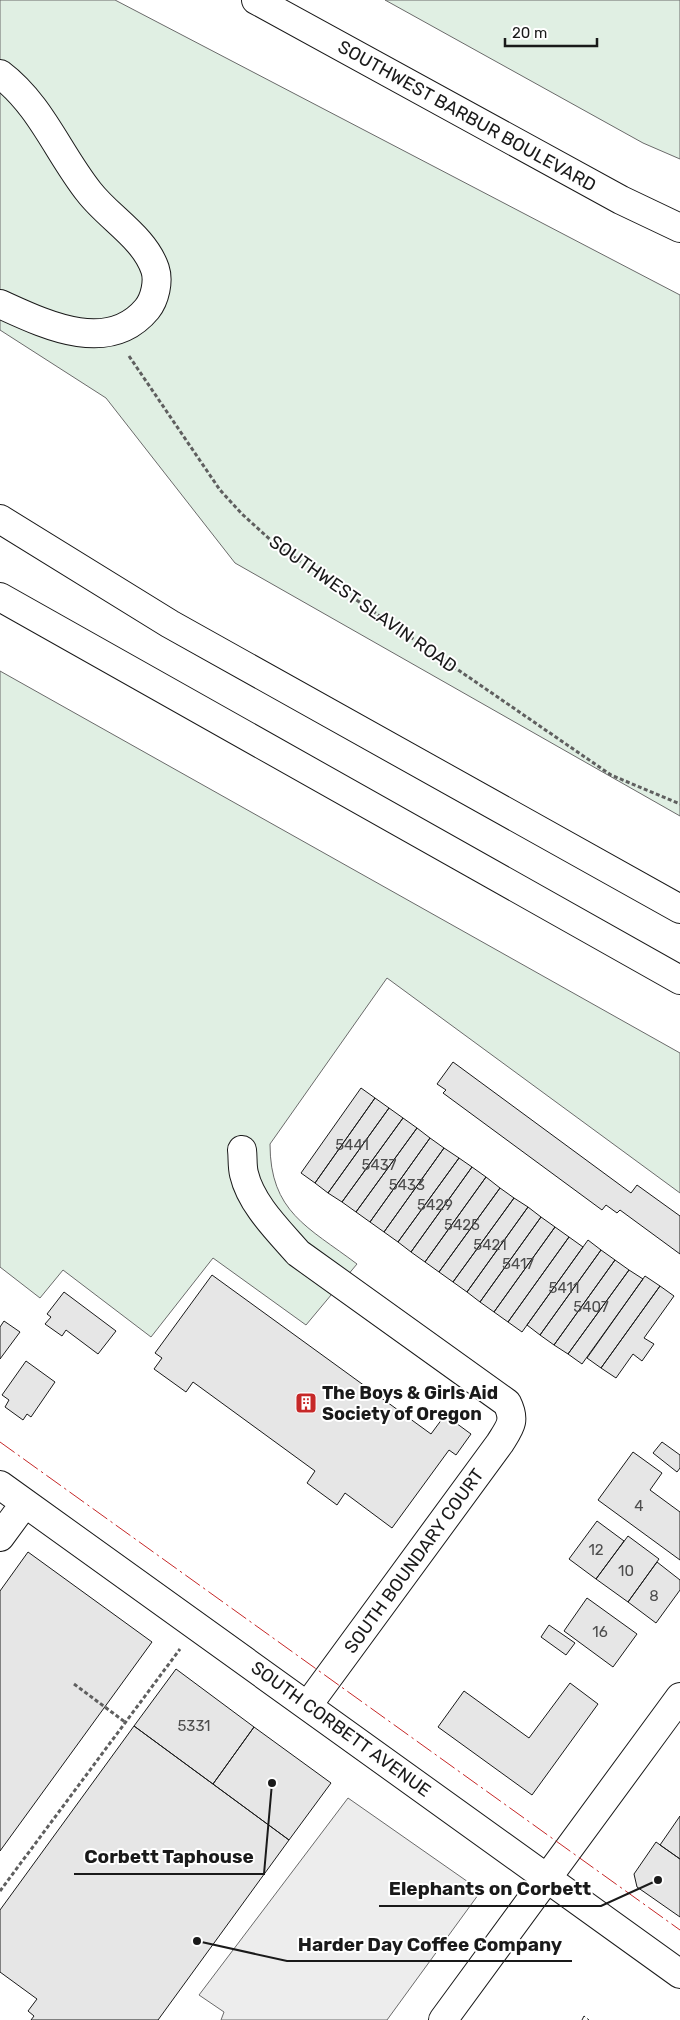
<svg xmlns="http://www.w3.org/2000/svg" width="680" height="2020" font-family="Rubik,sans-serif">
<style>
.green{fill:#e0efe3;stroke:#6a6a6a}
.parking{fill:#ededed;stroke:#6a6a6a}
.building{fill:#e6e6e6;stroke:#1a1a1a}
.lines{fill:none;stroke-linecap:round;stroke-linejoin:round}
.minor-casing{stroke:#1a1a1a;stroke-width:30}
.major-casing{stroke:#1a1a1a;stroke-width:30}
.highway-casing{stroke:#1a1a1a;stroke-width:30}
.path{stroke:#5f5f5f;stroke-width:3;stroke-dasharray:4 2.5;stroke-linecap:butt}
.minor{stroke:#fff;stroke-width:28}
.major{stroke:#fff;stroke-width:28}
.highway{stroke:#fff;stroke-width:28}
.fence{stroke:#1a1a1a;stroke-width:1;stroke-dasharray:6 2.5;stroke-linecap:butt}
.power{stroke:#c62828;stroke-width:1;stroke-dasharray:18 4 2.5 4;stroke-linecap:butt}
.labels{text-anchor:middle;stroke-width:4;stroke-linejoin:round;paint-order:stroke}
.number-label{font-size:15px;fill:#4d4d4d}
.street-label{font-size:18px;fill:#1a1a1a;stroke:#fff}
.poi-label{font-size:18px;font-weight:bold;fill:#1a1a1a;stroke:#fff;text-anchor:start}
.leader{fill:none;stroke:#1a1a1a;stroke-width:2}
.callout-dot{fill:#1a1a1a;stroke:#fff;stroke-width:2}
.callout-label{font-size:19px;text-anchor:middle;font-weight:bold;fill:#1a1a1a;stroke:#fff;stroke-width:4;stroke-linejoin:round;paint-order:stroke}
</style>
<rect width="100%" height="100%" fill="#fff"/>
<path class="green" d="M0 0H115L680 295V816L235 563 106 398 0 330Z
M385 0H680V159L643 143Z
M0 671 680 1053V1193L387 978 270 1144C270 1212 308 1227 357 1264L306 1325 213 1258 151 1337 63 1270 40 1298 0 1267Z"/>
<path class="parking" d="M348 1798 481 1891 387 2020H221L224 2012 199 1995Z"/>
<path class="building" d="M453 1062 631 1193 637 1185 680 1216V1254L620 1210 617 1213 606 1205 602 1210 443 1093 446 1090 437 1084Z
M361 1088 375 1098 315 1183 301 1173Z
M375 1098 389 1108 328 1193 315 1183Z
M389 1108 403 1118 342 1202 328 1193Z
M403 1118 417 1128 356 1212 342 1202Z
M417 1128 430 1138 370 1222 356 1212Z
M430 1138 444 1148 384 1232 370 1222Z
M444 1148 459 1158 398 1242 384 1232Z
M459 1158 472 1167 411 1252 398 1242Z
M472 1167 486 1177 425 1262 411 1252Z
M486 1177 500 1188 439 1272 425 1262Z
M500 1188 514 1198 453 1282 439 1272Z
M514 1198 528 1207 467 1292 453 1282Z
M528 1207 541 1217 480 1302 467 1292Z
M541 1217 555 1227 494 1312 480 1302Z
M555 1227 569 1237 508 1322 494 1312Z
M569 1237 583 1247 522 1332 508 1322Z
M588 1240 601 1250 540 1335 527 1325Z
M601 1250 615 1260 554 1345 540 1335Z
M615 1260 629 1270 568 1354 554 1345Z
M629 1270 643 1279 582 1364 568 1354Z
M212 1275 431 1434 445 1415 471 1434 456 1455 449 1450 392 1528 345 1493 337 1505 307 1483 315 1471 193 1382 186 1392 154 1369 162 1358 155 1353Z
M645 1276 660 1286 601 1368 587 1358Z
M660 1286 674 1296 644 1338 654 1344 642 1361 633 1354 616 1378 601 1368Z
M64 1292 116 1331 98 1354 66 1330 62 1336 45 1324 51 1317 47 1314Z
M4 1321 20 1332 0 1359V1327Z
M26 1361 55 1382 31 1417 27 1414 23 1420 5 1407 9 1400 2 1395Z
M662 1442 680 1455V1468L677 1472 653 1453Z
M633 1452 662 1473 650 1490 680 1512V1560L598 1500Z
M597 1521 624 1541 596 1579 569 1559Z
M628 1536 659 1559 628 1602 596 1579Z
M28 1552 152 1642 0 1851V1591Z
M657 1562 680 1580V1590L656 1623 628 1602Z
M587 1598 637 1634 613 1667 564 1631Z
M549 1625 575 1643 566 1655 541 1637Z
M176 1669 254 1727 213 1784 134 1726Z
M570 1683 598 1704 532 1795 438 1727 464 1691 529 1738Z
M134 1726 289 1840 158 2020H31L34 2016 28 2011 37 1999 0 1972V1910Z
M254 1727 331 1783 289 1840 213 1784Z
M680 1816V1859L660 1845Z
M656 1842 680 1859V1917L637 1887 634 1874Z"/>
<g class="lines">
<g class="minor-casing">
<path id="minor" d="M0 74C41 105 58 153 89 192 109 218 144 237 155 269 159 281 155 299 147 309 108 356 44 324 0 304
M242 1150C243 1158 242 1166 244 1174 251 1204 278 1230 298 1253L507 1403C516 1421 510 1427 500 1443L308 1705
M0 1485 680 1974
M0 1537 25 1503
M443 2020 680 1697"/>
</g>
<g class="major-casing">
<path id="major" d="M256 0 621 200 680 228"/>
</g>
<g class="highway-casing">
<path id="highway" d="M0 519 170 624 680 909
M0 597 680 980"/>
</g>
<path class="path" d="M129 356 220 490 242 514 275 544 611 775 680 804
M74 1684 125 1722
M0 1891 180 1649"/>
<use href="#minor" class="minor"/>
<use href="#major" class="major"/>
<use href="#highway" class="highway"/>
<path class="fence" d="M582 2020 584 2016 589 2020"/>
<path class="power" d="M0 1442 680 1930"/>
</g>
<defs>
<g id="building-square" transform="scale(1.125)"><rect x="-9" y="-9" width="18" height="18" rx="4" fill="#c62828" stroke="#fff"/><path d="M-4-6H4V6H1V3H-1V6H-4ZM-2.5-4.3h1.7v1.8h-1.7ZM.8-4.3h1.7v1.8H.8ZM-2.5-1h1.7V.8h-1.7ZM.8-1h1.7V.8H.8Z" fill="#fff"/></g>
</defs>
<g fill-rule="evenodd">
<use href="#building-square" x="306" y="1403"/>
</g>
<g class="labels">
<g class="number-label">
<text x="352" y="1150">5441</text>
<text x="379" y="1170">5437</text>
<text x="407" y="1190">5433</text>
<text x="435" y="1210">5429</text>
<text x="462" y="1230">5425</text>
<text x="490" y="1250">5421</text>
<text x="518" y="1269">5417</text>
<text x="564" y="1293">5411</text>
<text x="591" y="1312">5407</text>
<text x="639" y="1511">4</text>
<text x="596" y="1555">12</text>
<text x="626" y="1576">10</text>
<text x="654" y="1601">8</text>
<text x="600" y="1637">16</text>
<text x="194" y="1731">5331</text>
</g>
<g class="street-label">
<text transform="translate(467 116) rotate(29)" y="6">SOUTHWEST BARBUR BOULEVARD</text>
<text transform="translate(363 604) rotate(35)" y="6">SOUTHWEST SLAVIN ROAD</text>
<text transform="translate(414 1561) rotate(-54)" y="6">SOUTH BOUNDARY COURT</text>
<text transform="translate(341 1729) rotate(36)" y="6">SOUTH CORBETT AVENUE</text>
</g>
<g class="poi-label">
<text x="322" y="1399">The Boys &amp; Girls Aid<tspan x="322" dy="21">Society of Oregon</tspan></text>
</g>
</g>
<path class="leader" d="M272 1783L264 1874H74M658 1880L601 1906H379M197 1941L287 1961H572"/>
<g class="callout-dot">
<circle cx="272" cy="1783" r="5"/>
<circle cx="658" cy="1880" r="5"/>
<circle cx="197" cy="1941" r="5"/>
</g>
<g class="callout-label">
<text x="169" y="1863">Corbett Taphouse</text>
<text x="490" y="1895">Elephants on Corbett</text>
<text x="430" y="1951">Harder Day Coffee Company</text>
</g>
<path d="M505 38v8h92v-8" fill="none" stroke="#1a1a1a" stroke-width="2.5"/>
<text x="512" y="38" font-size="15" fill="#1a1a1a" stroke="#ffffff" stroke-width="4" paint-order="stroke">20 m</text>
</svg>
